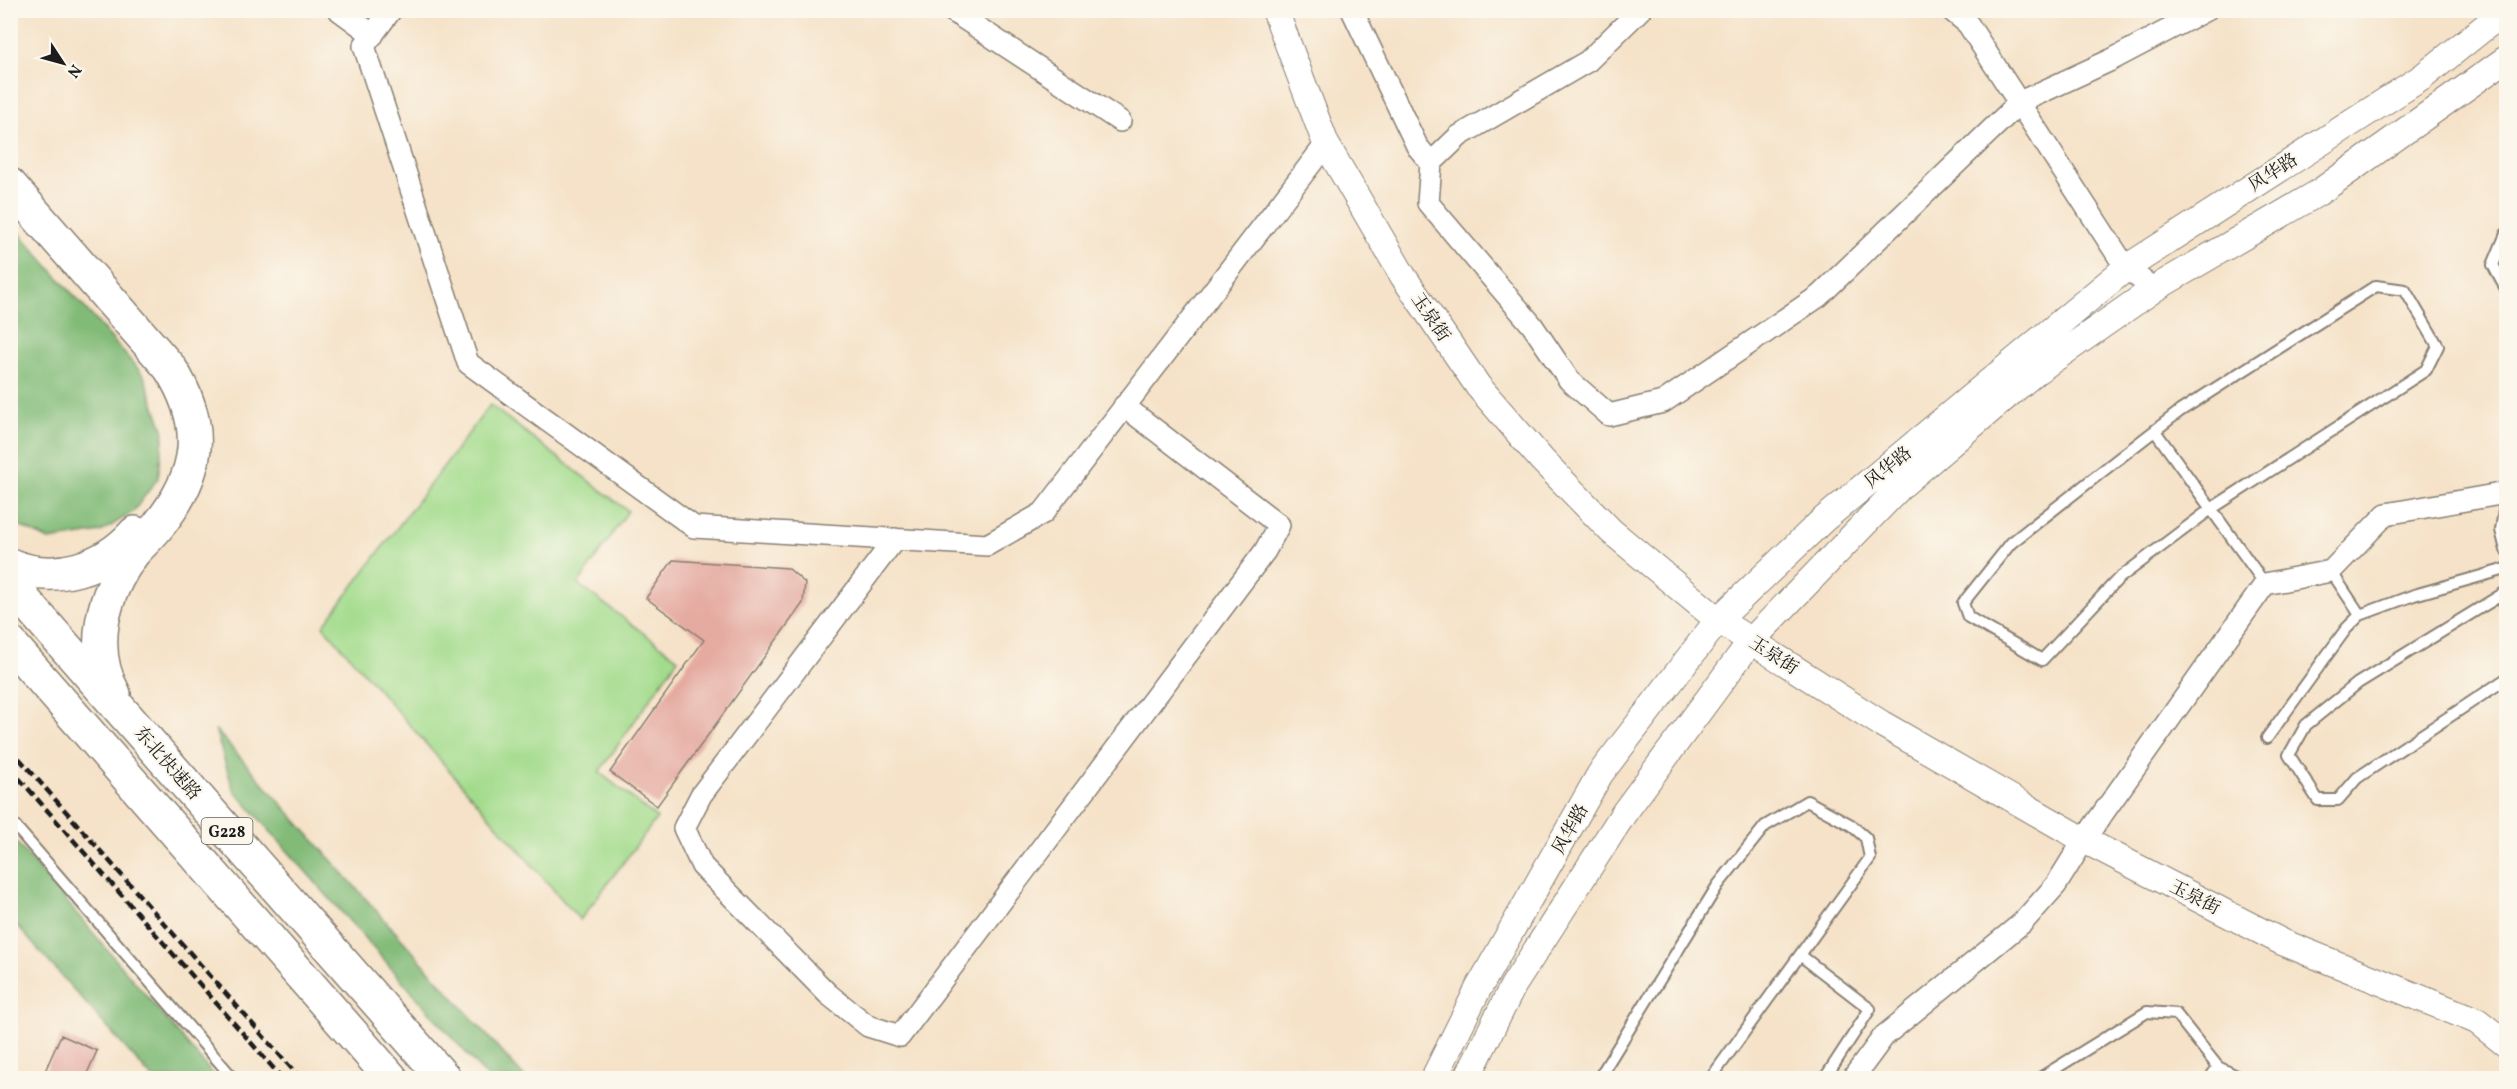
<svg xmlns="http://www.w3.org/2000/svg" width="2517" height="1089" font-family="Vollkorn,'Noto Serif SC',serif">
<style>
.green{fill:#a3db8c;stroke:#607c54;stroke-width:1.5}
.forest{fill:#82bb78;stroke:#4f6c4a;stroke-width:1.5}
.building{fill:#e5aba1}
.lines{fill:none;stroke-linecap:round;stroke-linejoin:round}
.service-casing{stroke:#887f72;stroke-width:14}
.minor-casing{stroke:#887f72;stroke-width:24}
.tertiary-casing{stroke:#887f72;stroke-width:28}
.trunk-casing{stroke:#887f72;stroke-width:36}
.service{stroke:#fff;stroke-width:10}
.minor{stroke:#fff;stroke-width:21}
.tertiary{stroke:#fff;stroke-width:26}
.trunk{stroke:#fff;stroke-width:33}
.rail{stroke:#1c1c1c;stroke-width:4.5;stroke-dasharray:9 4.5;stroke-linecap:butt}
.labels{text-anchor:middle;stroke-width:4.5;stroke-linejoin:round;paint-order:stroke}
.shield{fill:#fbf7ec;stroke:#5f5e5a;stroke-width:1.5}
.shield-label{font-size:16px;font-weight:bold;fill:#1c1c1c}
.street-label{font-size:18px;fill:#1c1c1c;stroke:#fbf7ec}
</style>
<rect width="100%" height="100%" fill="#fbf7ec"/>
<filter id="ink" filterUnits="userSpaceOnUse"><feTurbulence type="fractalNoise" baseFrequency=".0167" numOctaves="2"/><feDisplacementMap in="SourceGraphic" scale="12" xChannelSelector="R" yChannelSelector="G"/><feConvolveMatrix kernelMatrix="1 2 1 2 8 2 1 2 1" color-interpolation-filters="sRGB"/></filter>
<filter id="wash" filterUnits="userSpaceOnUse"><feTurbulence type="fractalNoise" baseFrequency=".008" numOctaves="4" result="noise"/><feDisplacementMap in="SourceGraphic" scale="24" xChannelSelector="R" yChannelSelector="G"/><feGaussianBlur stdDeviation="1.35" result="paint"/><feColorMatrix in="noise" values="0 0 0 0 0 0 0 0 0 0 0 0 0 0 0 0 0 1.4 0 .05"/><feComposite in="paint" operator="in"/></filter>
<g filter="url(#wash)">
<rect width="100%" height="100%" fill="#f5e2c8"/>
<path class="green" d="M490 405 628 511 578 584 678 659 599 772 657 818 580 920 323 626Z"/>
<path class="forest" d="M10 222 144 376 164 432 158 478 133 512 101 532 49 540 11 522Z
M215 729 525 1078H488L233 789Z
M11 836 216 1078H152L11 919Z"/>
<g id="blocks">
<path class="building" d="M673 560 788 568 805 583 803 603 657 806 610 772 704 640 646 598Z
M61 1035 97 1051 85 1078H42Z"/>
</g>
</g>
<g filter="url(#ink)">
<use href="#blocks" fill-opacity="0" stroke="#887f72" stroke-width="1.5"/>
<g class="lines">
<g class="service-casing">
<path id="service" d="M2506 234 2493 265 2506 289
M2376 286 2405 290 2438 346 2426 370 2211 509 2118 579 2042 660 1968 617 1963 603 2011 543 2113 463 2180 411Z
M2155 431 2265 584
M2506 498 2501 530 2506 550
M2331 571 2360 615
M2506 592 2358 683 2306 725 2289 755 2318 800H2338L2357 778 2506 679
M2267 738 2346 629 2360 615 2414 595 2506 569
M10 820 233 1078
M1800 955 1870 1009 1825 1078
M1599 1078 1718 885 1765 826 1807 801 1851 825 1866 838 1870 858 1711 1078
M2040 1078 2147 1012 2176 1014 2218 1067 2241 1078
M2210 1078 2218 1067"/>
</g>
<g class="minor-casing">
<path id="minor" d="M339 10 373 35
M391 10 364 46 468 363 694 527 987 545 1043 513 1326 144
M951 10 1120 121
M1352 10 1417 146 1431 163
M1640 10 1588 61 1459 136 1431 163 1428 203 1532 325 1569 380 1609 415 1663 402 1819 296 2020 102 2111 60 2206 10
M1951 10 1968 24 2126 268 2154 289
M895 539 701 795 684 828 702 866 828 994 868 1026 900 1036 1265 551 1279 525 1124 406
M1853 1078 1884 1036 2022 923 2056 885 2084 840 2265 584 2331 571 2386 514 2506 493"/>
</g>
<g class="tertiary-casing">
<path id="tertiary" d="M1275 10 1326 144 1403 276 1478 386 1542 460 1611 531 1718 620 1882 724 2084 840 2282 942 2477 1021 2506 1044
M1434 1078 1478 989 1600 774 1718 620 1823 520 2126 268 2421 78 2506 10
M1467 1078 1513 986 1624 813 1751 641 1902 485 2034 373 2154 289 2318 193 2506 59"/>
</g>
<g class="trunk-casing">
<path id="trunk" d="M10 185 170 368C207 426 201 473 158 526 150 536 141 544 133 553 103 594 88 647 114 694
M10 565C55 584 104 568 135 533
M10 584 444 1078
M10 643 391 1078"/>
</g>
<use href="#service" class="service"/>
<use href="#minor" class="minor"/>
<use href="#tertiary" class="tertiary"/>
<use href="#trunk" class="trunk"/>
<path class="rail" d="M10 748 300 1078
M10 768 282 1078"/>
</g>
</g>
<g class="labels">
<rect class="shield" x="201.5" y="818" width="51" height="26" rx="4.5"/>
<g class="shield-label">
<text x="227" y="837">G228</text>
</g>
<g class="street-label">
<text transform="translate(2273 172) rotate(-33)" y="6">风华路</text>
<text transform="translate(1431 317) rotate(56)" y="6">玉泉街</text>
<text transform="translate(1888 467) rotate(-39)" y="6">风华路</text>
<text transform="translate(1774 655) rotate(33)" y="6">玉泉街</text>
<text transform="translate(168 763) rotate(49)" y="6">东北快速路</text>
<text transform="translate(1570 829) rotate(-61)" y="6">风华路</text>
<text transform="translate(2195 897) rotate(27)" y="6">玉泉街</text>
</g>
</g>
<rect width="2517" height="1089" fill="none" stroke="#fbf7ec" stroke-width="36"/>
<g transform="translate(63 63) rotate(126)" stroke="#fbf7ec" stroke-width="4.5" paint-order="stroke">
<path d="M0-4.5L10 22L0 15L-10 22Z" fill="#1c1c1c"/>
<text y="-9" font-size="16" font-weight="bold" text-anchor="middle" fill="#1c1c1c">N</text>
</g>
</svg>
